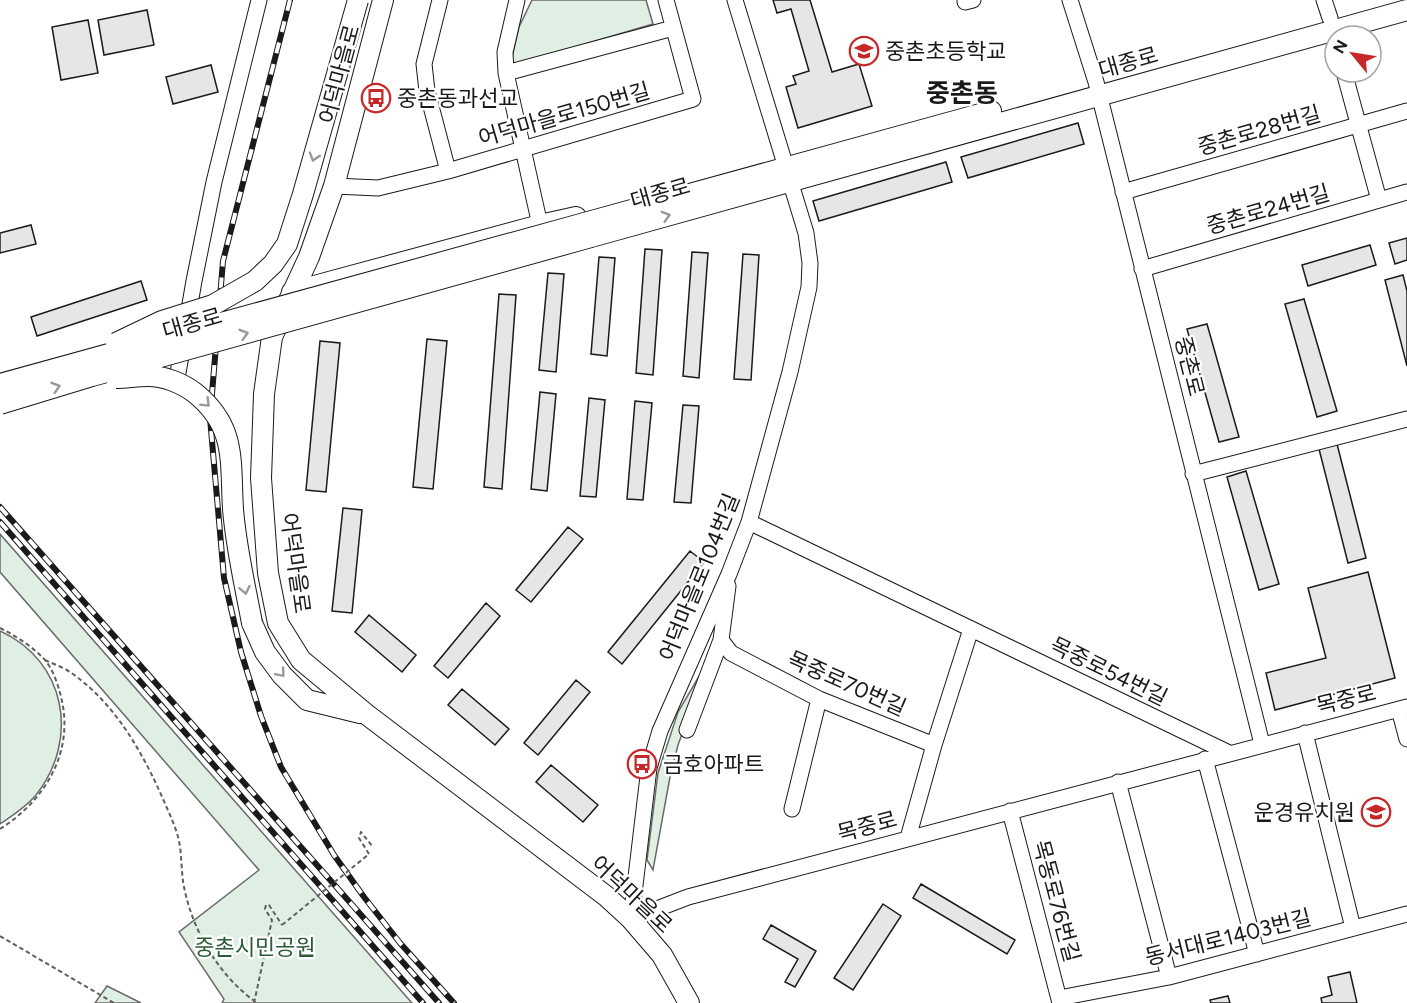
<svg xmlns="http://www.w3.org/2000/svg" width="1407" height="1003" font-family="Figtree,'Noto Sans KR',sans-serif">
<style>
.green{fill:#e0efe3;stroke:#6a6a6a;stroke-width:1.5}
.building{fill:#e6e6e6;stroke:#1a1a1a;stroke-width:1.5}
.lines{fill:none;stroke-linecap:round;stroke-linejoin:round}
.minor-casing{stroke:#1a1a1a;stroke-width:17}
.major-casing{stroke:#1a1a1a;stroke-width:22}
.path{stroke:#5f5f5f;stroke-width:2;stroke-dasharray:4.5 3;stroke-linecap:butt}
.minor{stroke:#fff;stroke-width:15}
.major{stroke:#fff;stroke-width:20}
.rail-casing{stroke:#1a1a1a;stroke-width:6}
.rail{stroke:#fff;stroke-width:4;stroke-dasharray:11;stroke-linecap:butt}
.major-bridge-casing{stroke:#1a1a1a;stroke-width:22;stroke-linecap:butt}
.path-bridge{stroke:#5f5f5f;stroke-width:2;stroke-dasharray:4.5 3;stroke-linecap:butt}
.major-bridge{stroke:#fff;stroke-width:20}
.oneway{stroke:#989898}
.labels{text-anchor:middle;stroke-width:4.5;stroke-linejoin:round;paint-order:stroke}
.poi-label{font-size:22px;fill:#1a1a1a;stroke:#fff;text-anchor:start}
.street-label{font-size:22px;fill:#1a1a1a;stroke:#fff}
.park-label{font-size:22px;fill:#2b5a34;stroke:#fff}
.quarter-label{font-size:26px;font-weight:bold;fill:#1a1a1a;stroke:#fff}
</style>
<rect width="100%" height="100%" fill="#fff"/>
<path class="green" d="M532 0H646L653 24 510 66 519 27Z
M0 534 412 1003H222L224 999 179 932 259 870 0 572Z
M0 631C66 661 80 739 36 795 26 807 12 816 0 824Z
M701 673 695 699 678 745 670 777 653 870 647 860 658 773 678 712Z
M107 986 141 1003H95Z"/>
<path class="building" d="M773 0H810L832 72 859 64 872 106 798 128 786 87 796 84 793 76 809 71 791 9 777 13Z
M147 10 154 45 104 55 98 20Z
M88 20 98 73 61 80 52 27Z
M211 65 218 92 173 104 166 77Z
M1078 123 1084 144 968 178 961 157Z
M946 162 952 182 819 221 813 201Z
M31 225 36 244 0 253V233Z
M1407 238V260L1395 264 1389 243Z
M1370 245 1376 265 1308 286 1302 265Z
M645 249 662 250 653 375 636 373Z
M692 252 708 253 699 378 683 376Z
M743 254 759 255 751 380 734 379Z
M599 257 615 258 607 356 591 354Z
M548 273 564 274 556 372 539 370Z
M1403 275 1407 291V366L1385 280Z
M141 281 147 300 37 336 31 317Z
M499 294 516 295 502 489 484 487Z
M1304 299 1337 411 1317 417 1285 304Z
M1207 324 1239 437 1219 442 1187 329Z
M427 339 447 341 433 489 413 487Z
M320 341 340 343 326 492 306 490Z
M540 392 556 394 547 491 531 489Z
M589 398 605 400 596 497 580 496Z
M635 401 652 403 643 500 627 499Z
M683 405 699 406 691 503 674 502Z
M1337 444 1366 558 1348 563 1319 449Z
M1246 471 1279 584 1259 590 1227 477Z
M343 508 362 510 352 613 332 611Z
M568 527 583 539 531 602 516 590Z
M690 551 704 562 622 664 608 652Z
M1368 572 1395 678 1275 710 1266 673 1326 658 1308 588Z
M486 603 500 616 448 678 434 666Z
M369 615 416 655 402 672 355 632Z
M576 680 590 692 538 755 524 743Z
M462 689 509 729 495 745 448 705Z
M551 765 598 805 583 822 536 782Z
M921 884 1015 940 1007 954 913 898Z
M883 904 901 916 853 990 834 978Z
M771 925 816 951 795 987 785 982 798 959 763 939Z
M1350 972 1357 1003H1322L1321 998 1332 995 1328 977Z
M1228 996 1230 1003H1211L1210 1000Z"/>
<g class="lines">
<g class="minor-casing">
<path id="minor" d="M440 0 424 64 427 91 448 171
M517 0 505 52 506 73 540 225
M735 0 806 233 810 263 809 287 790 372 749 522 729 574 660 731 649 768 631 919 688 897 1407 707
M965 0V2L973 0
M1070 0 1096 82 1262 744
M1324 0 1330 18
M1344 72 1379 200
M506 73 673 28
M334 186 378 188 448 171 693 99 666 0
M1123 192 1407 111
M1142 269 1407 192
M178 373 194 281 214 182 259 0
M1193 474 1407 419
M749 522 1229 753
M728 586 721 640 731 653 819 699 934 745 908 838
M1399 709 1407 739
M687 730 721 640
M1305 733 1353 928
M934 745 971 629
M1205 759 1257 954
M1118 782 1169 977
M792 809 819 699
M1010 811 1060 1003
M1059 998 1169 977 1407 914"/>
</g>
<g class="major-casing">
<path id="major" d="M383 0 334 186 309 257 272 337 264 394 261 478 268 573 278 623 301 660 366 714 606 896 631 919 662 955 689 1003
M588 222 991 111
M591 237 1407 10
M292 292 540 225 576 217
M252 623 265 652 282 675 307 700 360 713"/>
</g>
<path class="path" d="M0 628C16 636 33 647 45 660 52 668 57 682 60 693 76 749 47 799 0 829
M45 660C53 664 63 667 70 672 114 702 142 751 163 799 169 813 176 827 179 841 182 856 181 872 184 887 193 932 219 976 257 1003
M369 854 359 838 361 832 373 847
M0 936 114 1003
M254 1003 272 920 265 909 266 905H269L282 925"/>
<use href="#minor" class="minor"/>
<use href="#major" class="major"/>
<g class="rail-casing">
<path id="rail" d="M290 0 223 261 210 418 224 578 241 652 261 716 281 767 334 855 364 897 400 943 454 1003
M0 507 439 1003
M0 522 423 1003"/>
</g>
<use href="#rail" class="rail"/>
<g class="major-bridge-casing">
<path id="major-bridge" d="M116 343 162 321 213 305 255 281 273 264 287 244 303 194 358 0
M116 378C126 378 137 376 148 376 164 376 182 383 195 393 237 427 230 461 233 509 236 548 245 585 252 623
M0 384 588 222
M0 404 92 376 591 237"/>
</g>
<path class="path-bridge" d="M282 925 369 854"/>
<use href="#major-bridge" class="major-bridge"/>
</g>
<defs><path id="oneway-chevron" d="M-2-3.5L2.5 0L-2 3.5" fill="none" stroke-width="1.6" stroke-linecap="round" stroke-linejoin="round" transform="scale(1.5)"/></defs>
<g class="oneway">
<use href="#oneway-chevron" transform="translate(314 157) rotate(107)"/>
<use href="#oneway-chevron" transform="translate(666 216) rotate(-16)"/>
<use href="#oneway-chevron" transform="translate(244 334) rotate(-16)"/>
<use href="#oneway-chevron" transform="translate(56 387) rotate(-17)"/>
<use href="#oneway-chevron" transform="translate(206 403) rotate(45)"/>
<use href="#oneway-chevron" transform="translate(245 590) rotate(78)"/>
<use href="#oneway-chevron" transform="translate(281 673) rotate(50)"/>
</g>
<defs>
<g id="school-ring" transform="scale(1.5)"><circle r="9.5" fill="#fff" stroke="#c62828" stroke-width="1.5"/><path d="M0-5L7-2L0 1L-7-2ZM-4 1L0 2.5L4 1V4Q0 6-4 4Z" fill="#c62828"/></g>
<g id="bus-ring" transform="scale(1.5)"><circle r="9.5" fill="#fff" stroke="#c62828" stroke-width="1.5"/><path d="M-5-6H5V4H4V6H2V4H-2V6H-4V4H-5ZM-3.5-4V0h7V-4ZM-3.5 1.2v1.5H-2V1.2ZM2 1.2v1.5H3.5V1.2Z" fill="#c62828"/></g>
</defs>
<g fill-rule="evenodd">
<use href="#school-ring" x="864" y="51"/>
<use href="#bus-ring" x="376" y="98"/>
<use href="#bus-ring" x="642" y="764"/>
<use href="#school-ring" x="1376" y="812"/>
</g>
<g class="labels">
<g class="poi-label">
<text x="885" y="59">중촌초등학교</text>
<text x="397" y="106">중촌동과선교</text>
<text x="663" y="772">금호아파트</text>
<text x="1355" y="820" text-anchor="end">운경유치원</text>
</g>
<g class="street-label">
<text transform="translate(1128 62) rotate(-16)" y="8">대종로</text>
<text transform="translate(339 74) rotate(-75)" y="8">어덕마을로</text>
<text transform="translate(564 114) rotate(-16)" y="8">어덕마을로150번길</text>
<text transform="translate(1259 130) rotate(-16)" y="8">중촌로28번길</text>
<text transform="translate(660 193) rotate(-16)" y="8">대종로</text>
<text transform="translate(1268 209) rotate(-16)" y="8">중촌로24번길</text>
<text transform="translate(192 323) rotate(-16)" y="8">대종로</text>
<text transform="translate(1190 366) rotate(76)" y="8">중촌로</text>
<text transform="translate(296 563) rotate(82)" y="8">어덕마을로</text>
<text transform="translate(699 577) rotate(-68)" y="8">어덕마을로104번길</text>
<text transform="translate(1109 671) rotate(26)" y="8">목중로54번길</text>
<text transform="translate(847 683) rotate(24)" y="8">목중로70번길</text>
<text transform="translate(1346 699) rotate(-14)" y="8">목중로</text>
<text transform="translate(867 826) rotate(-15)" y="8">목중로</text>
<text transform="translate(632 894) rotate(43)" y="8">어덕마을로</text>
<text transform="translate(1057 901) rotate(75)" y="8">목동로76번길</text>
<text transform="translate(1228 937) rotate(-14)" y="8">동서대로1403번길</text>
</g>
<g class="park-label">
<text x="255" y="955">중촌시민공원</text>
</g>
<g class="quarter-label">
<text x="962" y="102">중촌동</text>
</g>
</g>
<g transform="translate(1353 54) rotate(300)"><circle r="28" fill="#ffffff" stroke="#a3a3a3" stroke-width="1.5"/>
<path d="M0-4.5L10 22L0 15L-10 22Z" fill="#c62828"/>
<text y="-9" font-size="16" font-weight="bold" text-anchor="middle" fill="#1a1a1a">N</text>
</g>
</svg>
